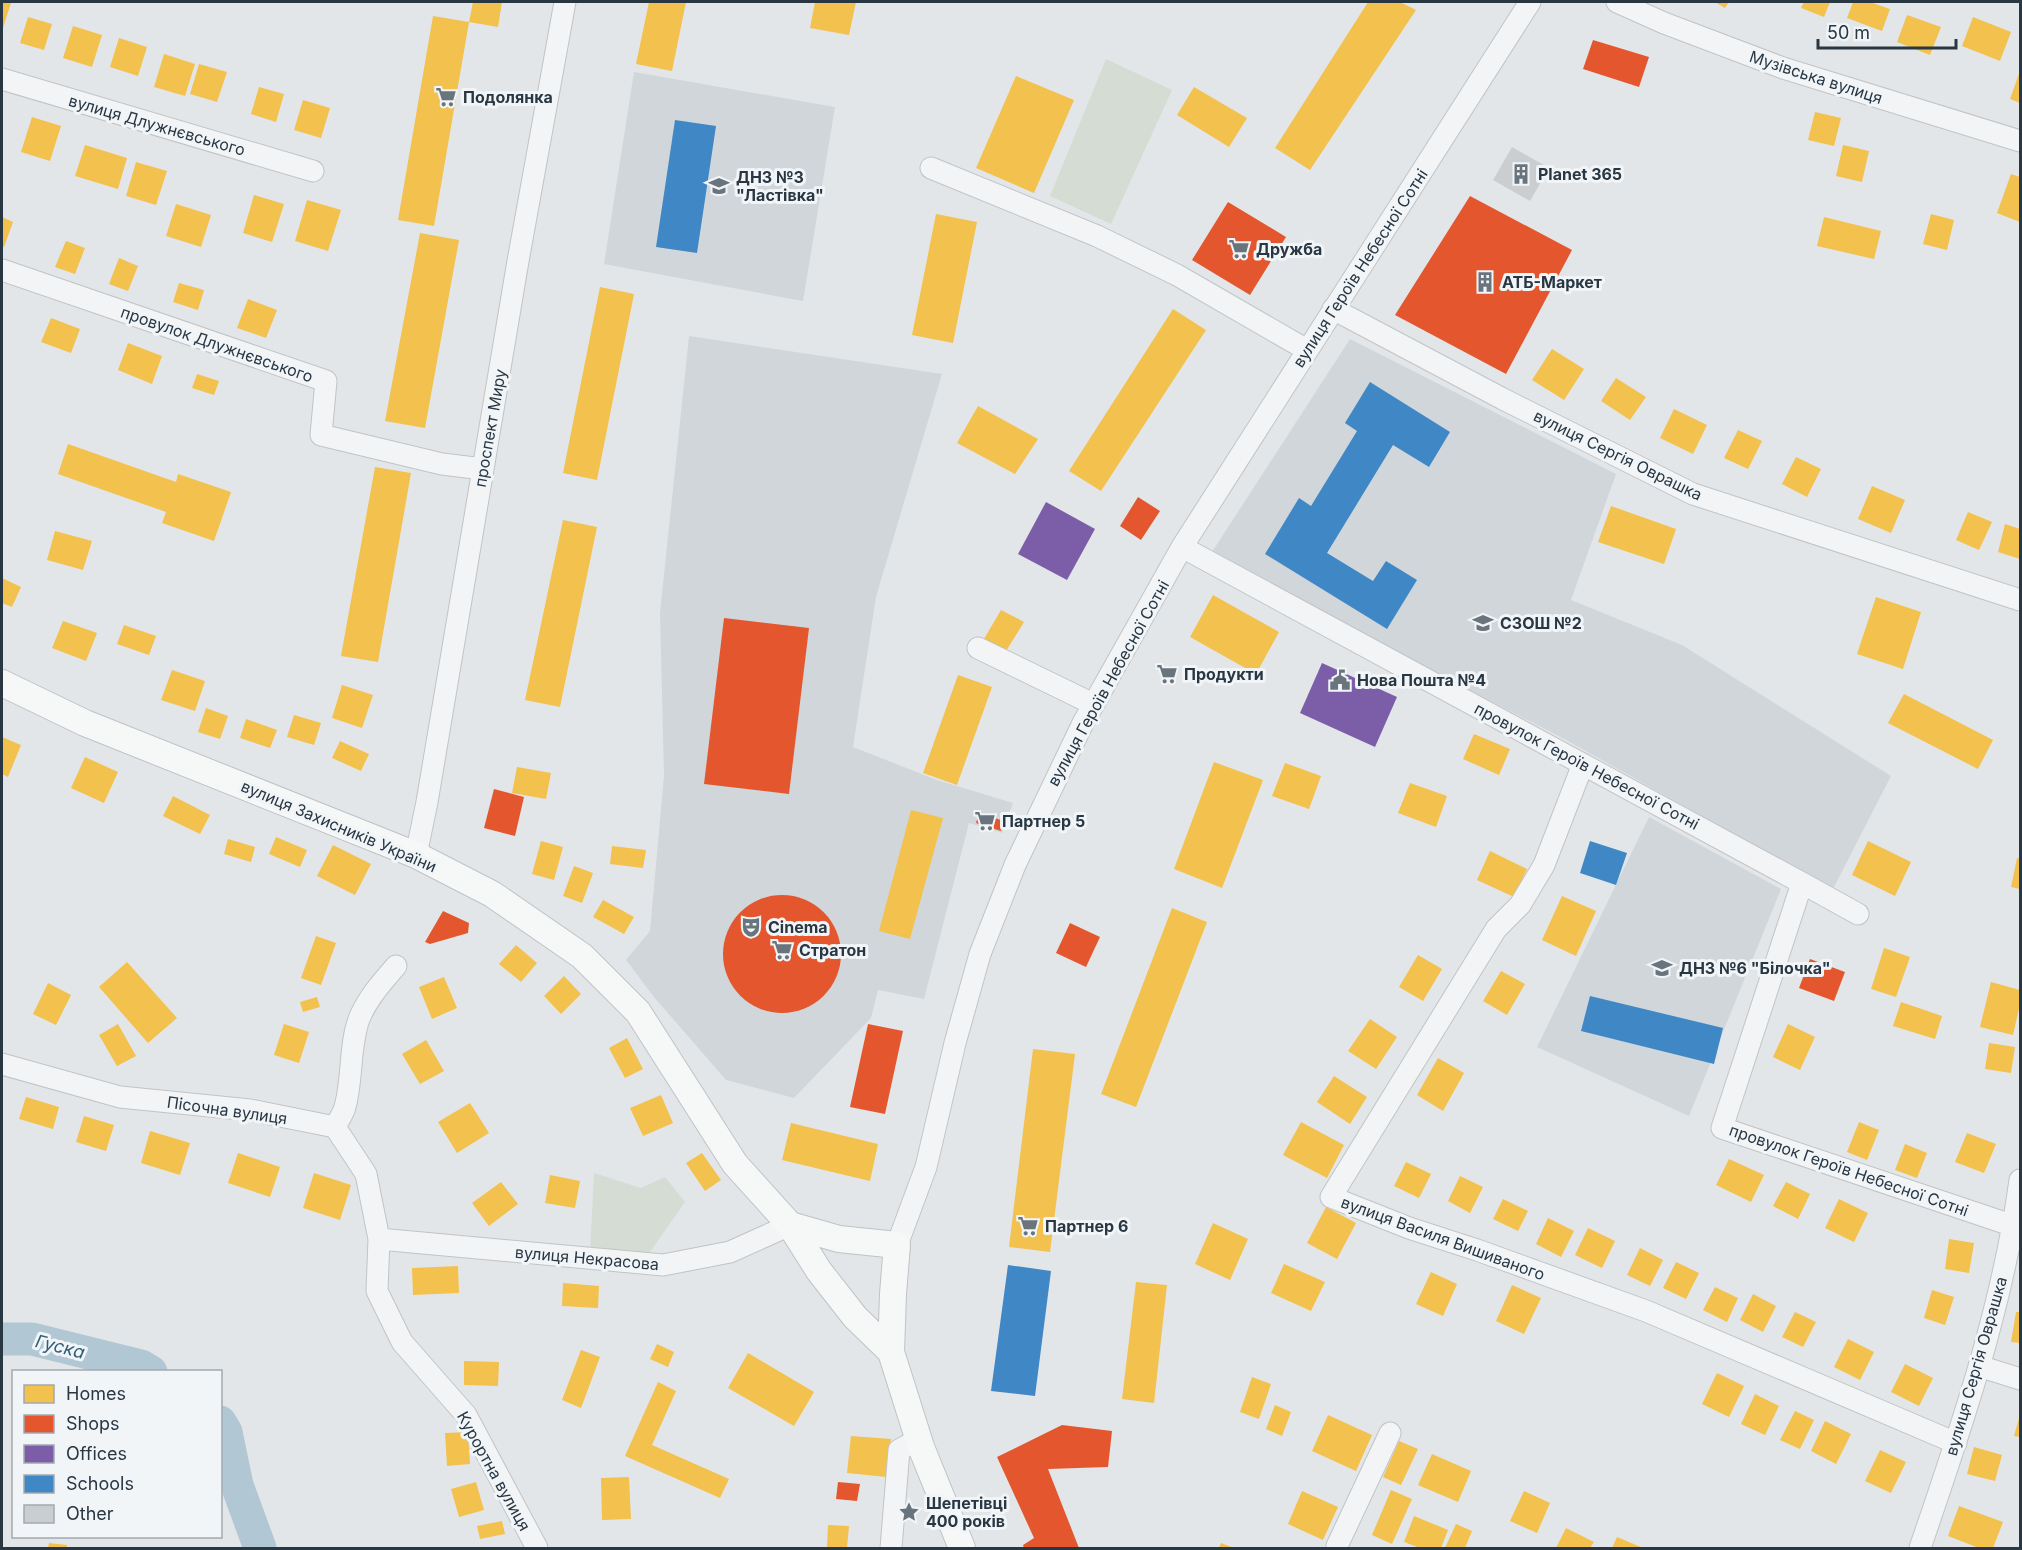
<svg xmlns="http://www.w3.org/2000/svg" width="2022" height="1550" font-family="Inter,sans-serif">
<style>
.built{fill:#d1d6db}
.green{fill:#d5dcd3}
.homes{fill:#f2c14e}
.shops{fill:#e4572e}
.offices{fill:#7b5ea7}
.schools{fill:#3f88c5}
.lines{fill:none;stroke-linecap:round;stroke-linejoin:round}
.river{stroke:#b1c7d4;stroke-width:33}
.building{fill:#cbced1}
.minor-casing{stroke:#c1c4c6;stroke-width:23}
.major-casing{stroke:#bfc3c6;stroke-width:28}
.minor{stroke:#f2f4f5;stroke-width:21}
.major{stroke:#f6f7f7;stroke-width:26}
.labels{text-anchor:middle;stroke-width:6;stroke-linejoin:round;paint-order:stroke}
.street-label{font-size:16px;fill:#293743;stroke:#f1f5f8}
.poi-label{font-size:16px;font-weight:bold;fill:#293743;stroke:#f1f5f8;text-anchor:start}
.water-label{font-size:18px;font-style:italic;fill:#315d78;stroke:#f1f5f8}
</style>
<rect width="100%" height="100%" fill="#e3e6e8"/>
<path class="built" d="M634 72 835 107 803 301 604 264Z
M689 336 942 374 876 597 853 747 937 780 1013 803 1002 833 969 823 924 999 878 990 871 1018 794 1098 726 1080 654 997 626 960 650 931 664 776 660 613Z
M1350 339 1616 474 1571 600 1682 645 1891 776 1833 889 1566 740 1210 555Z
M1649 817 1781 889 1689 1116 1537 1047Z"/>
<path class="green" d="M1106 59 1172 90 1111 224 1050 196Z
M594 1173 641 1188 665 1177 685 1202 645 1259 590 1253Z"/>
<path class="homes" d="M2 2 11 3 2 31Z
M473 2H502L498 27 469 22Z
M649 2H686L672 71 636 64Z
M815 2H856L849 35 810 28Z
M1368 2H1400L1416 10 1310 170 1275 148Z
M1715 2H1729L1725 8Z
M1804 2H1830L1824 17 1801 8Z
M1853 2H1870L1890 9 1882 31 1847 18Z
M1907 15 1941 27 1930 55 1897 42Z
M433 16 469 22 434 226 398 220Z
M28 17 52 24 44 50 20 43Z
M1973 17 2011 32 2000 61 1962 46Z
M73 26 102 35 92 67 63 58Z
M119 38 147 47 138 76 110 67Z
M164 54 195 64 185 96 154 87Z
M199 64 227 72 217 102 190 94Z
M2020 71V103L2010 99Z
M1016 76 1074 100 1034 193 976 168Z
M259 87 284 94 276 122 251 114Z
M1194 87 1247 118 1229 147 1177 115Z
M303 100 330 108 321 138 294 130Z
M1815 112 1841 118 1834 146 1808 140Z
M32 117 61 126 50 161 21 152Z
M85 145 127 158 118 189 75 176Z
M1843 145 1869 151 1862 182 1836 176Z
M136 162 167 171 156 205 126 196Z
M2011 174 2020 177V222L1997 213Z
M254 195 284 204 272 242 243 233Z
M307 200 341 210 328 251 295 241Z
M176 204 211 215 201 247 166 236Z
M936 214 977 222 953 343 912 335Z
M1931 214 1954 220 1947 250 1923 244Z
M2 217 13 222 4 247 2 246Z
M1824 217 1881 231 1874 259 1817 246Z
M420 233 459 240 425 428 385 421Z
M66 241 85 248 75 274 55 267Z
M119 258 138 266 128 291 109 284Z
M179 283 204 290 198 310 173 302Z
M600 287 634 294 597 480 563 473Z
M248 299 277 310 266 338 237 328Z
M1173 309 1206 330 1101 491 1069 471Z
M51 318 80 329 71 353 41 342Z
M128 343 162 356 152 384 118 370Z
M1552 349 1584 369 1564 400 1532 380Z
M197 374 219 381 214 395 192 388Z
M1616 378 1646 397 1630 420 1601 401Z
M978 406 1038 439 1015 474 957 443Z
M1674 409 1707 425 1693 454 1660 438Z
M1738 430 1762 441 1748 469 1724 458Z
M68 444 176 482 178 474 231 492 214 541 162 523 166 512 58 474Z
M1796 457 1821 469 1807 497 1782 484Z
M375 467 411 473 378 662 341 656Z
M1872 486 1905 500 1891 533 1858 519Z
M1611 506 1676 529 1664 564 1598 542Z
M1968 512 1992 522 1979 550 1956 540Z
M563 520 597 527 560 707 525 700Z
M2005 524 2020 529V559L1998 552Z
M55 531 92 541 83 570 47 560Z
M2 578 21 587 12 607 2 603Z
M1213 595 1279 632 1256 674 1190 637Z
M1876 597 1921 612 1903 669 1857 654Z
M1001 610 1024 622 1003 656 981 644Z
M63 621 97 633 86 661 52 648Z
M124 625 156 636 149 655 117 644Z
M172 670 205 681 195 711 161 700Z
M958 675 992 687 957 785 923 773Z
M342 685 373 695 362 728 332 718Z
M1904 694 1993 740 1978 769 1888 723Z
M206 708 228 716 220 739 198 732Z
M294 715 321 723 314 745 287 737Z
M246 719 277 730 270 748 240 738Z
M1474 734 1510 749 1499 775 1463 759Z
M2 737 21 745 8 777 2 774Z
M340 741 369 754 361 771 332 758Z
M85 757 118 772 104 803 71 788Z
M1214 762 1263 780 1222 888 1174 869Z
M1285 763 1321 776 1309 809 1272 796Z
M517 767 551 773 546 799 512 793Z
M1410 783 1447 796 1436 827 1398 813Z
M173 796 210 815 200 834 163 816Z
M911 810 943 818 910 939 879 931Z
M276 837 307 850 300 867 269 854Z
M228 839 255 847 251 862 224 854Z
M541 841 563 847 554 880 532 874Z
M1868 841 1911 862 1895 896 1852 875Z
M333 845 371 864 355 895 317 876Z
M612 846 646 850 643 868 610 864Z
M1490 851 1527 869 1514 897 1477 880Z
M2017 858 2020 859V889L2011 887Z
M574 866 593 873 582 903 563 896Z
M1562 896 1596 911 1576 956 1542 940Z
M603 900 634 917 624 934 593 917Z
M1172 908 1207 922 1136 1107 1101 1094Z
M316 936 336 943 321 985 301 978Z
M516 945 537 963 521 982 499 964Z
M1884 948 1910 957 1896 997 1871 989Z
M1418 955 1442 969 1423 1001 1399 987Z
M127 962 177 1018 148 1043 99 987Z
M1501 971 1525 984 1507 1015 1483 1001Z
M564 976 581 994 561 1014 544 996Z
M444 977 457 1008 432 1019 419 987Z
M1991 982 2020 990V1004L2013 1035 1980 1027Z
M48 983 71 995 56 1025 33 1014Z
M317 997 320 1007 303 1012 300 1002Z
M1901 1002 1942 1016 1935 1039 1893 1026Z
M1370 1019 1397 1037 1376 1069 1348 1051Z
M118 1024 136 1056 117 1066 99 1035Z
M284 1024 309 1032 299 1063 274 1055Z
M1788 1024 1815 1037 1800 1070 1773 1057Z
M627 1038 643 1069 625 1078 609 1048Z
M426 1040 444 1071 420 1084 402 1054Z
M1989 1043 2015 1047 2011 1073 1985 1069Z
M1033 1049 1075 1054 1050 1252 1009 1247Z
M1438 1058 1464 1073 1443 1111 1417 1095Z
M1334 1076 1367 1097 1350 1124 1317 1102Z
M661 1095 673 1123 643 1136 630 1108Z
M26 1097 59 1107 53 1129 19 1119Z
M470 1103 489 1133 457 1153 438 1122Z
M84 1116 114 1125 106 1151 76 1142Z
M1301 1122 1344 1145 1327 1178 1283 1155Z
M1859 1122 1879 1130 1867 1160 1847 1152Z
M791 1123 878 1144 870 1181 782 1160Z
M150 1131 190 1143 180 1175 141 1163Z
M1967 1133 1996 1144 1984 1173 1955 1162Z
M1905 1144 1927 1153 1917 1178 1895 1170Z
M238 1153 280 1167 270 1197 228 1183Z
M702 1153 721 1180 705 1191 686 1163Z
M1729 1159 1764 1175 1751 1202 1716 1185Z
M1406 1162 1431 1174 1419 1198 1394 1186Z
M314 1173 351 1185 340 1220 303 1208Z
M550 1175 580 1181 575 1208 545 1203Z
M1460 1176 1483 1187 1470 1213 1448 1201Z
M501 1182 518 1204 489 1226 472 1203Z
M1786 1182 1810 1194 1798 1219 1773 1206Z
M1503 1199 1528 1211 1518 1231 1493 1219Z
M1839 1199 1868 1213 1854 1242 1825 1228Z
M1326 1207 1356 1223 1337 1259 1307 1243Z
M1548 1218 1574 1231 1561 1257 1536 1244Z
M1213 1223 1248 1239 1230 1280 1195 1264Z
M1588 1228 1615 1241 1602 1268 1575 1255Z
M1949 1239 1974 1243 1969 1273 1945 1269Z
M1640 1248 1663 1260 1650 1286 1627 1275Z
M1676 1262 1699 1273 1686 1299 1663 1288Z
M1284 1264 1325 1282 1311 1311 1271 1293Z
M458 1266 459 1293 413 1295 412 1268Z
M1431 1272 1457 1284 1443 1316 1416 1304Z
M1136 1282 1167 1285 1154 1403 1122 1399Z
M563 1283 599 1286 598 1308 562 1306Z
M1512 1285 1541 1298 1524 1334 1496 1321Z
M1715 1287 1738 1298 1727 1322 1703 1310Z
M1932 1290 1954 1297 1945 1325 1924 1318Z
M1753 1294 1776 1306 1763 1332 1740 1320Z
M1795 1312 1816 1322 1803 1347 1782 1337Z
M2016 1312H2020V1343L2011 1342Z
M1848 1339 1874 1352 1860 1380 1834 1367Z
M657 1344 674 1352 668 1367 650 1359Z
M581 1350 600 1357 581 1408 562 1400Z
M748 1353 814 1392 794 1426 728 1388Z
M464 1361 499 1362 498 1386 464 1385Z
M1905 1364 1933 1378 1919 1406 1891 1392Z
M1717 1373 1744 1386 1729 1417 1702 1404Z
M1252 1377 1271 1384 1259 1419 1240 1412Z
M658 1382 676 1391 652 1445 729 1479 720 1498 625 1456Z
M1755 1394 1779 1406 1765 1435 1741 1424Z
M1275 1405 1291 1412 1282 1436 1266 1429Z
M1795 1411 1814 1420 1800 1449 1780 1440Z
M1328 1415 1372 1435 1356 1471 1312 1451Z
M2020 1415V1437L2014 1436Z
M1825 1421 1851 1434 1836 1464 1811 1451Z
M468 1432 470 1464 447 1466 445 1433Z
M851 1436 891 1439 887 1477 847 1473Z
M1399 1441 1418 1449 1401 1485 1383 1477Z
M1974 1447 2002 1455 1995 1481 1967 1474Z
M1880 1450 1906 1462 1891 1493 1865 1481Z
M1432 1454 1471 1471 1458 1502 1418 1485Z
M629 1477 631 1519 602 1520 601 1478Z
M476 1482 484 1510 459 1517 451 1489Z
M1391 1490 1412 1499 1392 1544 1372 1535Z
M1302 1491 1338 1507 1323 1540 1288 1524Z
M1524 1491 1550 1503 1537 1533 1510 1521Z
M1959 1506 2003 1522 1993 1548H1979L1948 1536Z
M1414 1516 1448 1530 1441 1548H1420L1404 1542Z
M502 1521 505 1534 480 1539 477 1526Z
M1456 1524 1472 1531 1465 1548H1445Z
M828 1525 849 1526 847 1548 827 1547Z
M1566 1528 1594 1542 1590 1548H1556Z
M1617 1537 1643 1548H1612Z
M49 1543 67 1545V1548H48Z
M1221 1543 1234 1548H1219Z"/>
<path class="shops" d="M1593 40 1649 57 1639 87 1583 69Z
M1470 196 1572 250 1506 374 1395 315Z
M1228 202 1286 237 1250 295 1192 260Z
M1138 497 1160 511 1141 540 1120 526Z
M724 618 809 628 789 794 704 784Z
M494 789 524 797 515 836 484 828Z
M979 813 1004 821 1001 831 976 823Z
M723 954a59 59 0 1 1 118 0a59 59 0 1 1-118 0Z
M443 911 469 923 468 933 430 944 425 942Z
M1070 923 1100 937 1086 967 1056 953Z
M1810 959 1845 972 1834 1001 1799 988Z
M868 1024 903 1031 885 1114 850 1107Z
M1062 1425 1112 1431 1108 1467 1048 1469 1079 1548H1024L1023 1545 1034 1538 997 1457Z
M838 1482 860 1484 857 1501 836 1499Z"/>
<path class="offices" d="M1046 502 1095 529 1067 580 1018 554Z
M1322 663 1397 697 1375 747 1300 713Z"/>
<path class="schools" d="M675 120 716 126 697 253 656 247Z
M1370 382 1450 432 1429 467 1393 445 1327 553 1373 581 1386 561 1417 580 1387 629 1265 554 1299 498 1311 506 1357 431 1345 423Z
M1590 841 1627 853 1616 885 1580 873Z
M1590 996 1723 1028 1714 1064 1581 1031Z
M1008 1265 1051 1271 1035 1396 991 1391Z"/>
<g class="lines">
<path class="river" d="M2 1339H32L141 1366 151 1372
M220 1422 226 1432 237 1485 260 1548"/>
</g>
<path class="building" d="M1512 147 1549 168 1530 201 1493 180Z"/>
<g class="lines">
<g class="minor-casing">
<path id="minor" d="M1617 2 1664 23 1783 68 2020 141
M2 79 313 171
M931 168 1097 236 1177 275 1307 350
M2 270 326 381 321 435 442 464 483 469
M1333 309 1503 399 1693 494 2020 600
M1182 547 1802 883 1722 1128 2014 1226
M978 648 1093 704
M1583 764 1544 865 1520 905 1496 929 1331 1197 1409 1228 1477 1250 1646 1311 1956 1443
M416 855 427 802 518 261 565 2
M1802 883 1858 914
M2 1064 120 1097 250 1110 335 1127 366 1174 379 1239 377 1291 402 1342 466 1415 537 1548
M335 1127C338 1121 343 1114 345 1107 353 1078 349 1047 359 1019 367 999 382 982 396 966
M379 1239 663 1265 730 1252 790 1225
M897 1245 926 1167 955 1043 980 954 1015 865 1083 723 1182 547 1530 2
M1979 1366 2020 1379
M891 1548 899 1450 919 1439
M1338 1548 1337 1546 1390 1433
M1920 1548C1961 1429 2003 1306 2020 1180"/>
</g>
<g class="major-casing">
<path id="major" d="M2 683 85 723 416 855 492 894 582 956 638 1012 735 1164 790 1225 819 1271 855 1317 891 1352
M790 1225 839 1239 897 1245 893 1294 891 1352 921 1447 962 1548"/>
</g>
<use href="#minor" class="minor"/>
<use href="#major" class="major"/>
</g>
<defs>
<g id="supermarket-bare" transform="scale(1.62)"><path d="M-6-5.5h2.5l.6 2H6L4.5 2H-2.5L-4.4-4H-6ZM-1.5 3.2a1.3 1.3 0 1 0 .1 0ZM3 3.2a1.3 1.3 0 1 0 .1 0Z" fill="#6a747d" stroke="#f1f5f8" stroke-width="2.5" paint-order="stroke"/></g>
<g id="building-bare" transform="scale(1.62)"><path d="M-4-6H4V6H1V3H-1V6H-4ZM-2.5-4.3h1.7v1.8h-1.7ZM.8-4.3h1.7v1.8H.8ZM-2.5-1h1.7V.8h-1.7ZM.8-1h1.7V.8H.8Z" fill="#6a747d" stroke="#f1f5f8" stroke-width="2.5" paint-order="stroke"/></g>
<g id="school-bare" transform="scale(1.62)"><path d="M0-5L7-2L0 1L-7-2ZM-4 1L0 2.5L4 1V4Q0 6-4 4Z" fill="#6a747d" stroke="#f1f5f8" stroke-width="2.5" paint-order="stroke"/></g>
<g id="civic-bare" transform="scale(1.62)"><path d="M-.6-6.5H3V-4.5H.6V-3L4-1V1h2V6H-6V1h2V-1L-.6-3ZM-1.2 2.5V6h2.4V2.5Z" fill="#6a747d" stroke="#f1f5f8" stroke-width="2.5" paint-order="stroke"/></g>
<g id="theatre-bare" transform="scale(1.62)"><path d="M-5-5.5Q0-4 5-5.5V0Q5 5 0 6Q-5 5-5 0ZM-3.3-2.5H-1v1.5H-3.3ZM1-2.5H3.3v1.5H1ZM-2.8 1Q0 5.5 2.8 1Z" fill="#6a747d" stroke="#f1f5f8" stroke-width="2.5" paint-order="stroke"/></g>
<g id="sight-bare" transform="scale(1.62)"><path d="M0-6L1.8-2.2L6-1.7L2.9 1.2L3.7 5.4L0 3.3L-3.7 5.4L-2.9 1.2L-6-1.7L-1.8-2.2Z" fill="#6a747d" stroke="#f1f5f8" stroke-width="2.5" paint-order="stroke"/></g>
</defs>
<g fill-rule="evenodd">
<use href="#supermarket-bare" x="446" y="97"/>
<use href="#building-bare" x="1521" y="174"/>
<use href="#school-bare" x="719" y="186"/>
<use href="#supermarket-bare" x="1239" y="249"/>
<use href="#building-bare" x="1485" y="282"/>
<use href="#school-bare" x="1483" y="623"/>
<use href="#supermarket-bare" x="1167" y="674"/>
<use href="#civic-bare" x="1340" y="680"/>
<use href="#supermarket-bare" x="985" y="821"/>
<use href="#theatre-bare" x="751" y="927"/>
<use href="#supermarket-bare" x="782" y="950"/>
<use href="#school-bare" x="1662" y="968"/>
<use href="#supermarket-bare" x="1028" y="1226"/>
<use href="#sight-bare" x="909" y="1512"/>
</g>
<g class="labels">
<g class="street-label">
<text transform="translate(1816 77) rotate(18)" y="6">Музівська вулиця</text>
<text transform="translate(157 125) rotate(16)" y="6">вулиця Длужнєвського</text>
<text transform="translate(1360 268) rotate(-57)" y="6">вулиця Героїв Небесної Сотні</text>
<text transform="translate(217 344) rotate(19)" y="6">провулок Длужнєвського</text>
<text transform="translate(490 428) rotate(-80)" y="6">проспект Миру</text>
<text transform="translate(1618 455) rotate(26)" y="6">вулиця Сергія Оврашка</text>
<text transform="translate(1108 683) rotate(-61)" y="6">вулиця Героїв Небесної Сотні</text>
<text transform="translate(1587 766) rotate(28)" y="6">провулок Героїв Небесної Сотні</text>
<text transform="translate(339 826) rotate(23)" y="6">вулиця Захисників України</text>
<text transform="translate(227 1110) rotate(8)" y="6">Пісочна вулиця</text>
<text transform="translate(1849 1170) rotate(19)" y="6">провулок Героїв Небесної Сотні</text>
<text transform="translate(1443 1238) rotate(20)" y="6">вулиця Василя Вишиваного</text>
<text transform="translate(587 1258) rotate(5)" y="6">вулиця Некрасова</text>
<text transform="translate(1976 1366) rotate(-74)" y="6">вулиця Сергія Оврашка</text>
<text transform="translate(494 1471) rotate(61)" y="6">Курортна вулиця</text>
</g>
<g class="poi-label">
<text x="463" y="103">Подолянка</text>
<text x="1538" y="180">Planet 365</text>
<text x="736" y="183">ДНЗ №3<tspan x="736" dy="18">"Ластівка"</tspan></text>
<text x="1256" y="255">Дружба</text>
<text x="1502" y="288">АТБ-Маркет</text>
<text x="1500" y="629">СЗОШ №2</text>
<text x="1184" y="680">Продукти</text>
<text x="1357" y="686">Нова Пошта №4</text>
<text x="1002" y="827">Партнер 5</text>
<text x="768" y="933">Cinema</text>
<text x="799" y="956">Стратон</text>
<text x="1679" y="974">ДНЗ №6 "Білочка"</text>
<text x="1045" y="1232">Партнер 6</text>
<text x="926" y="1509">Шепетівці<tspan x="926" dy="18">400 років</tspan></text>
</g>
<g class="water-label">
<text transform="translate(60 1347) rotate(14)" y="6">Гуска</text>
</g>
</g>
<rect width="2022" height="1550" fill="none" stroke="#293743" stroke-width="6"/>
<rect x="12" y="1370" width="210" height="168" fill="#f1f5f8" stroke="#a1a9b0" stroke-width="1.5"/>
<rect x="24" y="1385" width="30" height="18" fill="#f2c14e" stroke="#a1a9b0" stroke-width="1.5"/>
<text x="66" y="1400" font-size="18" fill="#293743">Homes</text>
<rect x="24" y="1415" width="30" height="18" fill="#e4572e" stroke="#a1a9b0" stroke-width="1.5"/>
<text x="66" y="1430" font-size="18" fill="#293743">Shops</text>
<rect x="24" y="1445" width="30" height="18" fill="#7b5ea7" stroke="#a1a9b0" stroke-width="1.5"/>
<text x="66" y="1460" font-size="18" fill="#293743">Offices</text>
<rect x="24" y="1475" width="30" height="18" fill="#3f88c5" stroke="#a1a9b0" stroke-width="1.5"/>
<text x="66" y="1490" font-size="18" fill="#293743">Schools</text>
<rect x="24" y="1505" width="30" height="18" fill="#cbced1" stroke="#a1a9b0" stroke-width="1.5"/>
<text x="66" y="1520" font-size="18" fill="#293743">Other</text>
<path d="M1818 39v9h138v-9" fill="none" stroke="#293743" stroke-width="3"/>
<text x="1827" y="39" font-size="18" fill="#293743" stroke="#f1f5f8" stroke-width="4.5" paint-order="stroke">50 m</text>
</svg>
